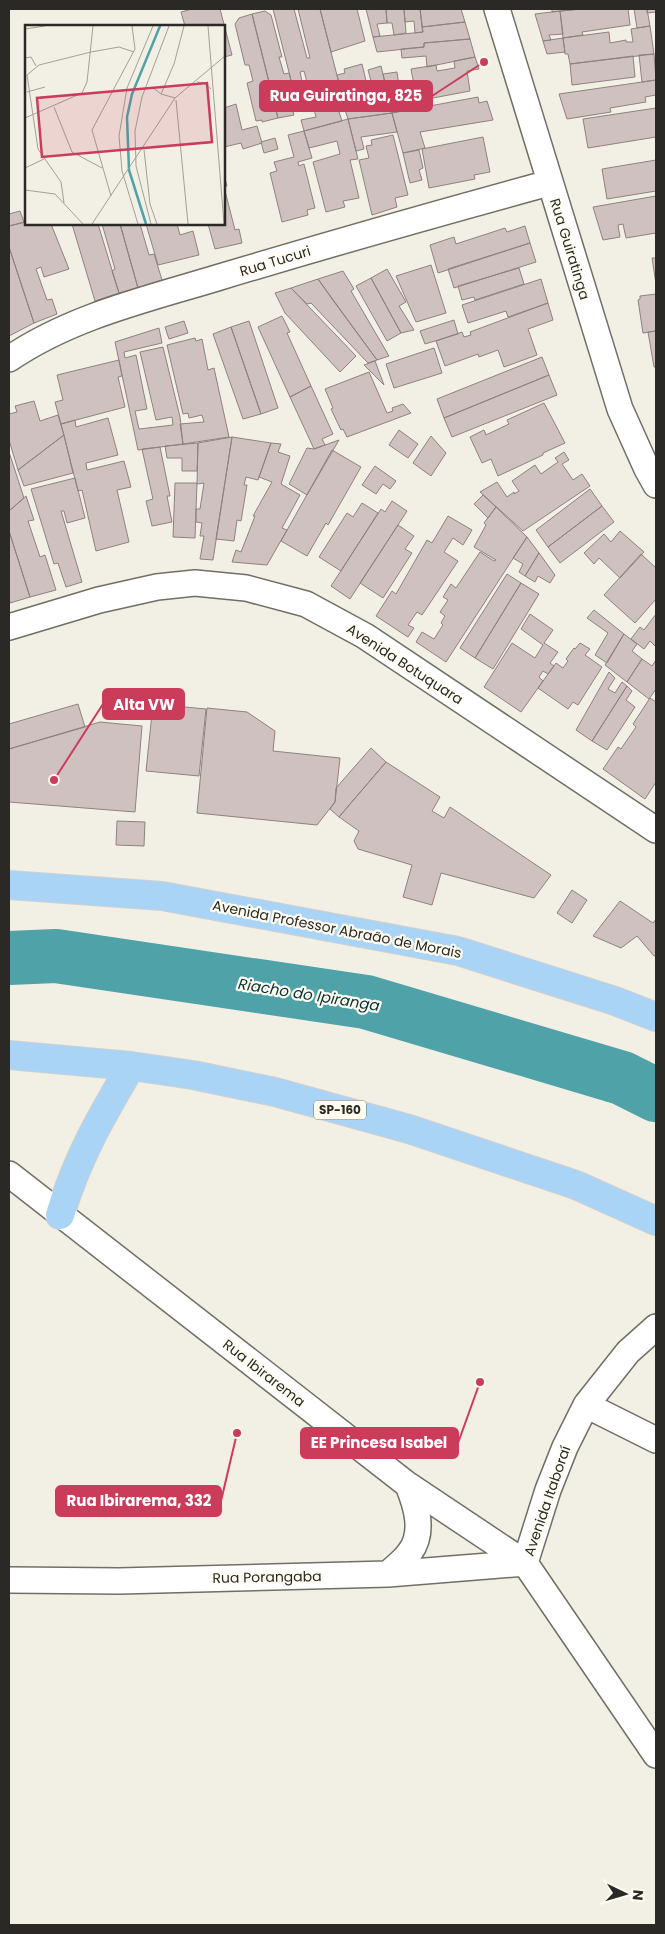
<svg xmlns="http://www.w3.org/2000/svg" width="665" height="1934" font-family="Poppins,sans-serif">
<style>
.lines{fill:none;stroke-linecap:round;stroke-linejoin:round}
.river{stroke:#4ea2a8;stroke-width:54}
.building{fill:#cfc1bf;stroke:#8e827f}
.street-casing{stroke:#716f65;stroke-width:28}
.primary-casing{stroke:#d0d0cf;stroke-width:30}
.street{stroke:#fff;stroke-width:25}
.primary{stroke:#aad4f5;stroke-width:28}
.labels{text-anchor:middle;stroke-width:4.5;stroke-linejoin:round;paint-order:stroke}
.shield{fill:#fffdf1;stroke:#6a6962;stroke-width:1}
.shield-label{font-size:12px;font-weight:bold;fill:#2a2925}
.street-label{font-size:14px;fill:#2a2925;stroke:#fffdf1}
.water-label{font-size:15px;font-style:italic;fill:#083335;stroke:#fffdf1}
.inset-river{fill:none;stroke:#4ea2a8;stroke-width:2.5}
.inset-road{fill:none;stroke:#a2a098;stroke-width:1}
.view{fill:#cb3c5b;fill-opacity:0.15;stroke:#cb3c5b;stroke-width:2.5}
.inset-edge{fill:none;stroke:#2a2925;stroke-width:2.5}
.leader{fill:none;stroke:#cb3c5b;stroke-width:2}
.callout-dot{fill:#cb3c5b;stroke:#fffdf1;stroke-width:2}
.callout{fill:#cb3c5b;stroke:#cb3c5b;stroke-width:2}
.callout-label{font-size:15px;text-anchor:middle;font-weight:bold;fill:#fff}
</style>
<rect width="100%" height="100%" fill="#f2f0e4"/>
<g class="lines">
<path class="river" d="M9 958 56 956 366 1002 622 1078 656 1095"/>
</g>
<path class="building" d="M192 9H220L232 55 224 57V26H185L181 12Z
M273 9H294L307 58H310L298 9H320L342 95 339 96 343 111 339 112 342 121 304 131 301 120 316 117 304 71 300 72 304 90 294 92Z
M320 9H357L365 41 331 52Z
M366 9H386L387 23 377 24 380 36 373 37Z
M386 9H404L406 33 394 35 392 23H387Z
M404 9H420L423 32 415 33 414 21 405 22Z
M420 9H461L465 22 422 27Z
M552 9H581L552 12Z
M581 9H628L630 25 582 32 583 35 563 38 560 11Z
M634 9H647L650 26 637 28Z
M647 9H656V14V12L647 13Z
M265 11 271 15 282 57H279L284 74 289 73 299 110 293 112 294 115 278 118 252 14Z
M560 11 563 34 549 35 551 40 543 41 535 14Z
M252 14 278 118 262 122V120L256 121 247 83 253 81 249 65H245L235 24 239 18Z
M465 22 470 39 424 43V47L377 52 373 37 423 32 422 27Z
M650 26 654 54 570 64 568 54H565L563 38 609 32 610 43 626 40V42H633L631 29Z
M563 38 565 52 547 54 543 41Z
M470 39 475 57 427 67 426 56 402 58 401 49 424 47V43Z
M654 54 656 80 642 82 639 55Z
M633 56 635 77 572 85 570 64Z
M475 57 479 69 467 71 470 91 417 101 411 69 436 65 437 71 455 68 454 61Z
M362 64 372 106 374 105 369 88H373L368 70 381 66 392 113 348 119 345 110 353 109 348 89 341 91 337 75 345 73 344 69Z
M397 72 399 86 405 85 410 109 392 113 383 74Z
M656 80V95L645 97 646 102 610 108 611 112 567 119 559 94Z
M478 97 479 103 487 101 493 120 420 132 425 148 403 153 392 113Z
M236 104 242 130 257 126 262 143 243 149 241 143 224 147V108Z
M656 108V137L588 148 583 119Z
M392 113 397 132 361 137 364 149 356 151 348 119Z
M348 119 358 159 350 160 359 198 343 201 345 207 326 212 313 162 340 154 337 141 309 148 304 131Z
M304 131 312 158 298 162 299 166 304 164 315 208 307 210 308 215 282 222 270 173 277 171 274 162 294 157 288 135Z
M393 135 408 195 395 198 397 207 372 215 359 160 369 158 366 146 372 145 371 140Z
M483 137 490 172 474 175 475 179 429 188 422 149Z
M275 138 278 149 264 153 261 142Z
M419 150 423 168 419 170 422 180 410 183 403 153Z
M656 160V191L607 199 602 169Z
M224 175 227 186 224 187 235 230 239 229 242 243 215 249 208 224H224Z
M656 196V233L626 238 623 224 618 225 620 237 603 240 593 207Z
M20 211 24 222 9 226V214Z
M26 222V224H51L69 269 44 277 41 267 36 269 47 300 52 299 57 314 34 323 9 247V226Z
M72 224H98L119 293 95 301Z
M102 224H120L138 288 119 293 112 271 115 269Z
M120 224H140L149 255 154 254 162 280 138 288Z
M146 224H177L180 235 193 231 199 255 158 265Z
M525 226 530 243 438 273 430 245 454 237 456 244 505 228 507 232Z
M530 243 536 262 454 288 448 269Z
M9 247 34 323 9 336Z
M652 258H656V284Z
M431 265 446 313 416 322 396 276Z
M519 268 524 284 475 300 474 297 462 300 458 286Z
M387 269 406 302 399 306 414 330 401 333 371 278Z
M343 271 354 289 351 291 389 356 377 360 318 279Z
M371 278 401 333 387 341 356 286Z
M318 279 332 299 377 360 368 363 311 303 307 304 291 288Z
M541 279 548 303 508 317 506 311 468 323 462 305Z
M291 288 356 356 340 372 285 313 275 293Z
M656 294V331L643 333 638 300 640 299V296Z
M548 303 553 320 528 329 537 355 504 367 498 350 479 357 478 354 445 366 436 341 462 332 464 337 471 335 470 332Z
M282 316 290 332 287 333 311 386 290 397 258 327Z
M454 320 458 334 425 344 420 331Z
M184 321 188 333 169 339 165 327Z
M249 321 278 408 261 414 231 327Z
M231 327 261 414 243 419 213 334Z
M159 328 162 343 124 352 125 358 136 355 147 409 135 411 139 429 173 425 172 417 156 420 140 352 163 347 180 417 183 444 138 450 115 342Z
M656 331V367H654L648 332Z
M195 338 196 341 202 339 208 370 214 368 229 437 183 444 180 424 204 422 202 415 189 418 188 413 183 414 167 345Z
M434 348 442 373 394 388 386 364Z
M542 357 549 375 444 418 437 399Z
M119 360 122 376 118 377 125 407 61 424 55 402 63 400 57 375Z
M375 361 384 385 364 365Z
M369 372 387 413 393 411 392 408 403 404 411 413 347 437 343 429 341 430 331 409 333 408 325 389Z
M549 375 557 395 452 437 444 418Z
M311 386 333 434 322 439 325 445 314 449 290 397Z
M34 401 40 421 58 415 64 435 18 470 9 440V414L17 412 15 406Z
M544 403 565 443 543 453V455L498 476 491 459 482 463 470 437 484 430 486 435 509 424 507 420Z
M108 418 118 455 86 463 87 470 124 461 131 487 117 490 129 542 96 551 82 490 78 491 61 424 75 420 76 427Z
M399 430 418 444 408 458 389 445Z
M64 435 73 473 24 486 18 470Z
M431 436 446 453 431 476 413 463Z
M232 437 271 443 258 480 246 477 244 485H247L241 521 237 520 234 541 216 539Z
M232 437 213 560 200 559 204 536H200L202 523 196 522V509H200L204 483 197 484 198 443Z
M339 440 307 495 289 484 307 448 314 449Z
M198 443 197 471H182V458H167L165 446Z
M271 443 281 444 278 452 290 456 281 484 300 495 282 528 287 530 267 565 232 562 236 550 241 552 255 516H253L272 482 259 477Z
M160 447 170 496H167L172 522 152 526 146 501 153 499 142 449Z
M332 450 361 467 328 525 326 523 307 556 281 541Z
M9 452 24 498 9 511Z
M564 452 569 460 562 464 573 480 582 474 590 486 523 531 480 492 497 482 507 497 514 492V494L519 491 512 481 535 465 541 474 558 462 555 458Z
M375 466 396 481 390 489 383 484 376 494 362 485Z
M75 478 85 518 67 523 64 511H61L82 582 66 587 58 563 54 564 31 489Z
M175 483H197L195 538 173 537Z
M590 489 602 506 548 547 536 530Z
M483 495 496 507 488 518 474 504Z
M26 496 34 520 28 521 40 557 45 555 56 590 30 597 9 531V511Z
M392 501 407 511 350 599 331 586 381 509 385 512Z
M362 503 378 513 341 571 319 557 347 513 353 517Z
M602 506 614 522 560 563 548 547Z
M496 507 527 537 446 662 416 642 422 632 434 639 443 625 441 623 445 616 440 612 448 600 443 597 451 584 456 588 480 552 494 561 496 560 474 547 486 525 484 523Z
M448 516 472 530 463 545 453 538 444 552 458 561 422 615 417 612 408 625 414 628 408 637 376 616 392 591 396 594 427 540 432 543Z
M398 525 414 536 405 549 412 553 383 598 360 583Z
M9 531 30 597 10 603 9 598Z
M620 531 644 552 620 578 599 558 594 564 584 553 604 534 611 542Z
M527 537 539 553 525 576 519 572 523 564 513 558Z
M539 553 555 575 550 583 538 576 535 582 525 576Z
M641 554 656 568V599L635 623 604 595Z
M507 574 521 583 475 658 460 648Z
M521 583 539 594 493 669 475 658Z
M594 610 624 634 607 663 595 655 608 633 587 618Z
M530 614 553 630 544 643 558 652 550 663 554 666 548 674 543 671 539 677 543 681 521 712 484 687 512 643 535 658 543 645 521 629Z
M656 614V647L650 641 644 649 631 639 640 627 644 630Z
M624 634 637 644 632 651 642 659 627 682 605 665Z
M580 643 590 649 585 655 602 667 578 705 573 702 568 709 538 688 556 663 563 668 568 661 566 659 574 648 575 649Z
M642 659 652 666 656 660V689L649 699 627 682Z
M609 672 615 678 608 689 615 693 622 682 627 686 592 741 576 730Z
M627 686 632 691 626 700 635 707 607 750 592 741Z
M650 698 656 702V782L645 799 603 769 618 747 621 749 636 727 633 724Z
M78 704 85 727 9 749V724Z
M153 704 206 709 199 776 146 771Z
M207 708 247 712 275 731 273 751 340 758 335 802 317 825 197 813Z
M100 722 142 726 135 812 9 802V749Z
M371 748 386 762 339 817 330 809 335 802 336 788Z
M386 762 440 797 432 811 444 818 450 807 551 875 534 898 441 873 432 905 403 897 412 865 358 849 354 841 359 831 339 817Z
M117 821 145 822 144 846 116 845Z
M572 890 587 900 572 923 557 913Z
M620 901 653 923 656 919V955L654 956 637 936 621 948 593 936Z"/>
<g class="lines">
<g class="street-casing">
<path id="street" d="M497 9 620 409 647 469 656 485
M9 359C72 316 148 299 220 277 330 244 439 213 549 183
M9 627 99 600 157 587 195 583 246 588 306 604 365 636 656 830
M9 1174 408 1485 525 1563 656 1755
M586 1405 656 1440
M525 1563 548 1490 565 1447 586 1405 628 1352 656 1327
M388 1574C395 1567 404 1561 410 1552 425 1532 416 1505 408 1485
M9 1580 119 1581 388 1574 525 1563"/>
</g>
<g class="primary-casing">
<path id="primary" d="M9 885 162 896 458 951 615 1001 656 1017
M9 1055 131 1066 193 1075 275 1092 409 1129 576 1185 656 1221
M60 1215C77 1158 101 1117 131 1066"/>
</g>
<use href="#street" class="street"/>
<use href="#primary" class="primary"/>
</g>
<g class="labels">
<rect class="shield" x="314" y="1100.5" width="52" height="19" rx="4"/>
<g class="shield-label">
<text x="340" y="1114">SP-160</text>
</g>
<g class="street-label">
<text transform="translate(570 249) rotate(73)" y="5">Rua Guiratinga</text>
<text transform="translate(275 261) rotate(-17)" y="5">Rua Tucuri</text>
<text transform="translate(405 664) rotate(33)" y="5">Avenida Botuquara</text>
<text transform="translate(337 929) rotate(11)" y="5">Avenida Professor Abraão de Morais</text>
<text transform="translate(264 1373) rotate(38)" y="5">Rua Ibirarema</text>
<text transform="translate(547 1501) rotate(-71)" y="5">Avenida Itaboraí</text>
<text transform="translate(267 1577) rotate(-1)" y="5">Rua Porangaba</text>
</g>
<g class="water-label">
<text transform="translate(309 995) rotate(9)" y="5">Riacho do Ipiranga</text>
</g>
</g>
<g transform="translate(25 25)">
<rect width="200" height="200" fill="#f2f0e4"/>
<path class="inset-river" d="M121 199 104 145 102 92 107 69 135 1"/>
<path class="inset-road" d="M183 1 199 199M0 4 20 1M0 33 6 32 11 41M172 57 179 58 186 64M127 62 136 69 150 73M2 67 20 62M136 69 149 39 159 1M151 75 163 199M29 82 47 127 77 143M0 93 57 68 62 57 68 1M119 125 125 179 132 199M0 143 19 134M0 165 30 169 58 199M86 171 67 105 110 24 107 1M39 178 36 157 13 124 2 50 14 40 66 27 94 22 109 27M67 199 150 73 200 31M113 199 97 146 94 111 102 63 128 1M126 199 111 141 110 106 117 72 144 1"/>
<path class="view" d="M182 58 187 117 17 132 12 73Z"/>
<rect width="200" height="200" class="inset-edge"/>
</g>
<path class="leader" d="M484 62L432 96M54 780L103 704M480 1382L458 1443M237 1433L221 1501"/>
<g class="callout-dot">
<circle cx="484" cy="62" r="5"/>
<circle cx="54" cy="780" r="5"/>
<circle cx="480" cy="1382" r="5"/>
<circle cx="237" cy="1433" r="5"/>
</g>
<g class="callout">
<rect x="260" y="81" width="172" height="30" rx="5"/>
<rect x="103" y="689" width="81" height="30" rx="5"/>
<rect x="301" y="1428" width="157" height="30" rx="5"/>
<rect x="56" y="1486" width="165" height="30" rx="5"/>
</g>
<g class="callout-label">
<text x="346" y="101">Rua Guiratinga, 825</text>
<text x="144" y="710">Alta VW</text>
<text x="379" y="1448">EE Princesa Isabel</text>
<text x="139" y="1506">Rua Ibirarema, 332</text>
</g>
<rect width="665" height="1934" fill="none" stroke="#2a2925" stroke-width="20"/>
<g transform="translate(625 1894) rotate(95)" stroke="#fffdf1" stroke-width="4" paint-order="stroke">
<path d="M0-4L9 19L0 12L-9 19Z" fill="#2a2925"/>
<text y="-8" font-size="14" font-weight="bold" text-anchor="middle" fill="#2a2925">N</text>
</g>
</svg>
